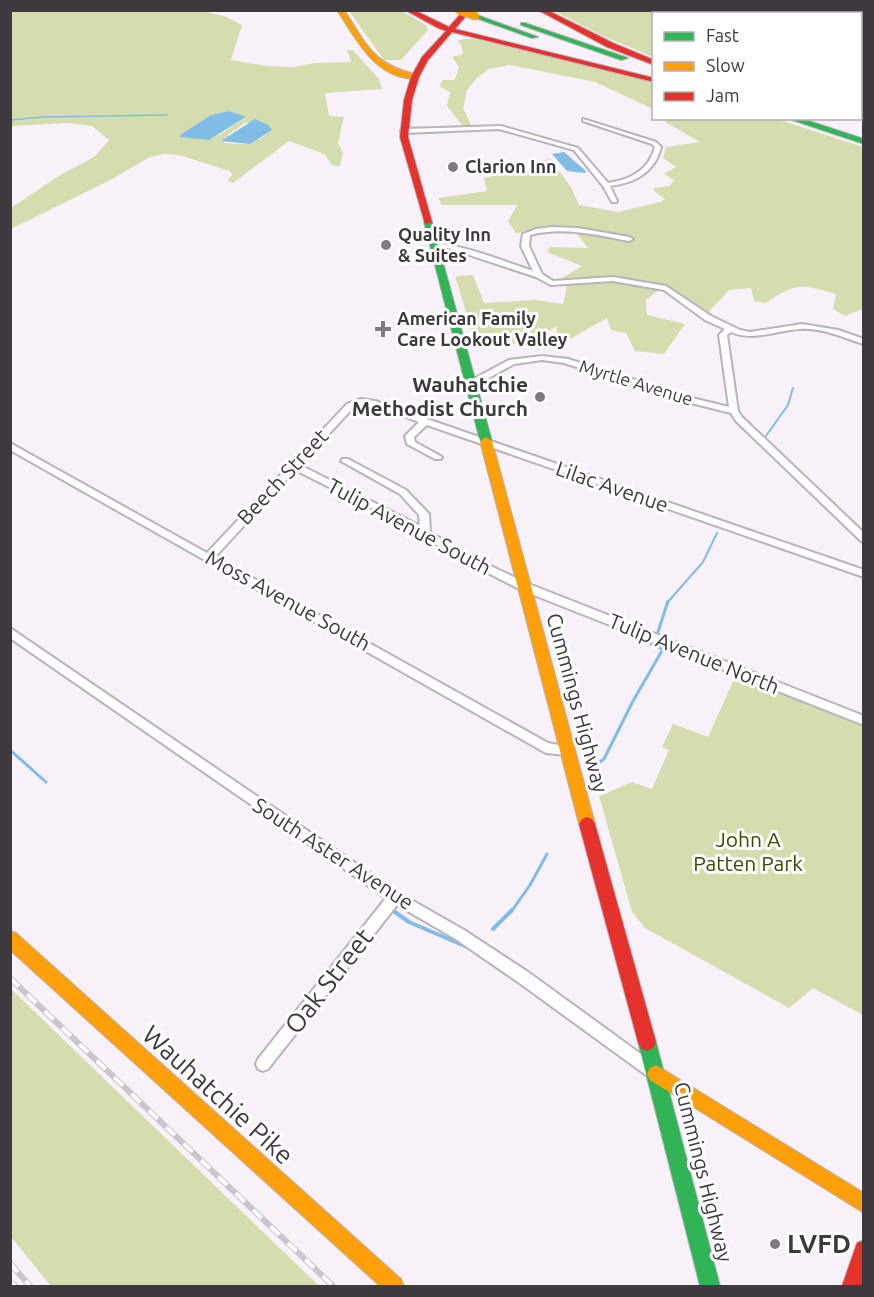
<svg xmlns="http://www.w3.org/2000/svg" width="874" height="1297" font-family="Ubuntu,sans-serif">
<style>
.green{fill:#d5ddaf;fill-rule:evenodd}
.water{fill:#81bce7}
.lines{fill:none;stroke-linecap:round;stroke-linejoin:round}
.stream-far3{stroke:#81bce7;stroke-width:1.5}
.stream-far2{stroke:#81bce7;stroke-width:2}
.stream-far1{stroke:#81bce7;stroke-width:3}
.stream{stroke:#81bce7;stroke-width:4}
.street-casing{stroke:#b8b3ba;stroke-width:4}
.fast-casing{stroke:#b8b3ba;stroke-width:2}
.slow-casing{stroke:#b8b3ba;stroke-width:2}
.jam-casing{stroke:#b8b3ba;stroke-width:2}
.street{fill:#fefdfe;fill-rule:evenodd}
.fast{fill:#30b455;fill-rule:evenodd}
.slow{fill:#ff9f0a;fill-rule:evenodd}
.jam{fill:#e5322d;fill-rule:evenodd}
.rail-casing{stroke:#c8c6c8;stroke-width:6}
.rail{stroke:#fff;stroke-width:4;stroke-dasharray:12;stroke-linecap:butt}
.slow-bridge-casing{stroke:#b8b3ba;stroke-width:9;stroke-linecap:butt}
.slow-bridge{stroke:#ff9f0a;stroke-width:8}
.poi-dot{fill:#7f7980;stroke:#fff;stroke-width:2}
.labels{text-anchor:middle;stroke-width:6;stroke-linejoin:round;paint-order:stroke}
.far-poi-label{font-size:18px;font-weight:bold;fill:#3e393f;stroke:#fff;text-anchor:start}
.far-street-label{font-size:18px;fill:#3e393f;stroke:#fff}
.poi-label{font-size:21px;font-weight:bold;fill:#3e393f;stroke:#fff;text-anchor:end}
.street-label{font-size:21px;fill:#3e393f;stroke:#fff}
.park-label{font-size:21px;fill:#3c4700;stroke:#fff}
.near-street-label{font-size:26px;fill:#3e393f;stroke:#fff}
.near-poi-label{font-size:26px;font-weight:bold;fill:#3e393f;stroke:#fff;text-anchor:start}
</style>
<rect width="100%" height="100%" fill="#f8f1fa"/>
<path class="green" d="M11 11H202L224 16 242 25 231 60 267 66 293 67 315 63 351 62 347 50H353L379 79 382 89 325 93 329 116 344 117 338 143 343 153 340 166H333L324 154 289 141 233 183 227 181 232 175 230 171 179 155 164 154 150 157 114 178 11 229V208L57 177 94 157 109 140 92 126 68 123 11 126ZM229 111 244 116V118L219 135 181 137 180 135 211 115ZM246 122 266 135 250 144 224 143 227 136Z
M349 11H402L426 25 428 30 401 60H384Z
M554 11H863V121L856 119 860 118V14H654L653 57 603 36Z
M464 39H475L653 82V109L595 82 510 65 489 69 476 79 467 90 463 108 471 125H462L447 106 450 92 439 86 443 80H455L459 67 452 57 463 54 461 44 457 41Z
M665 119H777L863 147V309L845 316 833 309 836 294C802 284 796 282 766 303L754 301 751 288 729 290 708 313 666 284 646 300 647 315 685 324 664 354 635 351 626 333 611 330 607 318 563 343 556 341 557 326 524 346 473 335 455 276 473 275 484 303 536 300 563 304 567 286 562 278 582 266 547 252 550 247 588 248 572 228 516 233 508 221 517 205H441L439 198 487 191 484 178 522 169 540 172 536 162 550 159 571 187 579 205 618 212 661 202 665 199 654 191V188L670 186 674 180 664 174 676 167 663 158 666 147 700 142 665 122Z
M736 675 863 726V1015L813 988 789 1008 645 928 632 912 599 796 632 782 652 789 669 750 662 747 673 724 708 737Z
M10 988 319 1286H51L11 1237Z"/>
<path class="water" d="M229 111 245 116 244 118 209 140 180 137V135L211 115Z
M255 119 268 125 272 130 250 144 221 141Z
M564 152 586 171 585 173 567 171 552 154Z"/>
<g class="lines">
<path class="stream-far3" d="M10 120 43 117 167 115"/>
<path class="stream-far2" d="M766 436 788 405 793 388
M667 603 703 562 717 533"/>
<path class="stream-far1" d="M658 632 668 601
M10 750 46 782
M587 771 604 759 633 701 663 649 651 644
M392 910 394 912
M511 912 530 885 547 854"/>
<path class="stream" d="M392 910 409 922 465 946
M493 929 512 910"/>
<g class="street-casing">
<path id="street" d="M583 119 656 142 661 147C655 172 635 183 610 186L617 201 616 202H612L603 186 574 150 499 129 404 133 401 131 404 129 501 126 578 148 608 183C630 180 649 170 655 147L652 144 583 121Z
M552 227 578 228 629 237 633 239 629 241C596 235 563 226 530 235L529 246 542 274 553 281 613 277 666 286 711 316 740 330 750 332 802 324 838 330 864 339V344C844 338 821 327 800 329 777 330 753 342 731 332L727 335 738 411 742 417 864 533V542L861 541 736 421 731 413 687 402 564 363 542 360 514 364 474 386H468V382L509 360 542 356 568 359 692 398 729 407 719 335 725 329 705 320 664 290 613 281 551 285 536 277 448 248 435 247 431 245C445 238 515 265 533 271L521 246 523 234 536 229Z
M361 399 375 401 864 570V577L427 425 414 437 415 442 442 457 441 459H435L407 444 405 436 419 422C399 415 374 400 353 408L300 465 420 526 419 515 400 494 341 461 342 459H348L406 490 429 514 430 532 467 555 529 584 864 716V725L521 590 461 559 397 521 295 470 215 557 548 743 570 747 572 750 570 753 566 755 546 753 10 450V443L207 553 347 404Z
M10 628 399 893 464 930 528 972 656 1065 658 1070 656 1075 651 1077 646 1075 518 982 454 938 397 905 268 1069 263 1071 258 1069 256 1064 258 1059 386 898 10 638Z"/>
</g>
<g class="fast-casing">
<path id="fast" d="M473 15H477L538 37 532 38 473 17Z
M521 23H525L628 58 621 60 521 25Z
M786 118H800L864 139V144Z
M428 219 432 222 492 441 486 445 480 441 424 222Z
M647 1033 653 1036 656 1042 720 1286H700L638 1042 641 1036Z"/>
</g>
<g class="slow-casing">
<path id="slow" d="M337 10H344C368 46 372 64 418 75V79C375 80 357 40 337 10Z
M486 437 492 441 595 824 592 829 587 831 582 829 579 824 480 441Z
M10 931 16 933 401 1279 404 1286H380L10 950Z
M656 1065 864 1193V1213L650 1080 647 1074 650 1068Z"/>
</g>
<g class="jam-casing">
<path id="jam" d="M405 10H414L449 27 464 10H471L455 29 654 78V82L452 32 428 60 419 77 412 100 408 137 432 222 425 224 400 137 404 100 411 77 422 57 446 31 438 28Z
M538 10H547L613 43 654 60V65L607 47Z
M587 817 592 819 595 824 656 1042 653 1048 647 1051 641 1048 638 1042 579 824 582 819Z
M864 1240 862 1286H842L857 1243Z"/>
</g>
<use href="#street" class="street"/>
<use href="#fast" class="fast"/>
<use href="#slow" class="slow"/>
<use href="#jam" class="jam"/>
<g class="rail-casing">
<path id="rail" d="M10 978 333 1286
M10 1263 30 1286
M10 1281 15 1286"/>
</g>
<use href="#rail" class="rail"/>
<g class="slow-bridge-casing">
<path id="slow-bridge" d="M459 10 475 16"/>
</g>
<use href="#slow-bridge" class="slow-bridge"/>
</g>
<g class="poi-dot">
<circle cx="453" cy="167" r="6"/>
<circle cx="386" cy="245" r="6"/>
<path d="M380 320h6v6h6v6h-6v6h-6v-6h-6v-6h6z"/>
<circle cx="540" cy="397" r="6"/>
<circle cx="775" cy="1244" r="6"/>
</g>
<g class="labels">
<g class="far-poi-label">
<text x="465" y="173">Clarion Inn</text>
<text x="398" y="241">Quality Inn<tspan x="398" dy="21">&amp; Suites</tspan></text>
<text x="397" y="325">American Family<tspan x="397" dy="21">Care Lookout Valley</tspan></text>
</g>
<g class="far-street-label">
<text transform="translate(636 383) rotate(17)" y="6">Myrtle Avenue</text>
</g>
<g class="poi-label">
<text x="528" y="392">Wauhatchie<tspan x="528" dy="24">Methodist Church</tspan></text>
</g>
<g class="street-label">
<text transform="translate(283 477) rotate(-47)" y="7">Beech Street</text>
<text transform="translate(612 487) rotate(19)" y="7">Lilac Avenue</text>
<text transform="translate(409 527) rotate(28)" y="7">Tulip Avenue South</text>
<text transform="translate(288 601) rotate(29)" y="7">Moss Avenue South</text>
<text transform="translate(694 654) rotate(22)" y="7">Tulip Avenue North</text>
<text transform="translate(577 703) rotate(75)" y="7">Cummings Highway</text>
<text transform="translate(333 854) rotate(33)" y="7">South Aster Avenue</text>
<text transform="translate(703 1172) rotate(76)" y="7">Cummings Highway</text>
</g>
<g class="park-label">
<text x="748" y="847">John A<tspan x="748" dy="24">Patten Park</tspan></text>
</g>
<g class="near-street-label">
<text transform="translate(329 981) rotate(-52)" y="9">Oak Street</text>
<text transform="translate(218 1095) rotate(42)" y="9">Wauhatchie Pike</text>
</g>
<g class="near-poi-label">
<text x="787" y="1253">LVFD</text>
</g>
</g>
<rect width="874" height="1297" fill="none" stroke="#3e393f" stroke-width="24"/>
<rect x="652" y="12" width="210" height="108" fill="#ffffff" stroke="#b2b0b2" stroke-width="1.5"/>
<rect x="664" y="32" width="30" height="9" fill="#30b455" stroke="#b2b0b2" stroke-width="1.5"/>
<text x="706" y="42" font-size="18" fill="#3e393f">Fast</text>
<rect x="664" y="62" width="30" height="9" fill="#ff9f0a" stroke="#b2b0b2" stroke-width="1.5"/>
<text x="706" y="72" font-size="18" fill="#3e393f">Slow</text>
<rect x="664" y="92" width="30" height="9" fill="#e5322d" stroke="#b2b0b2" stroke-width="1.5"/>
<text x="706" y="102" font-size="18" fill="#3e393f">Jam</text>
</svg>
